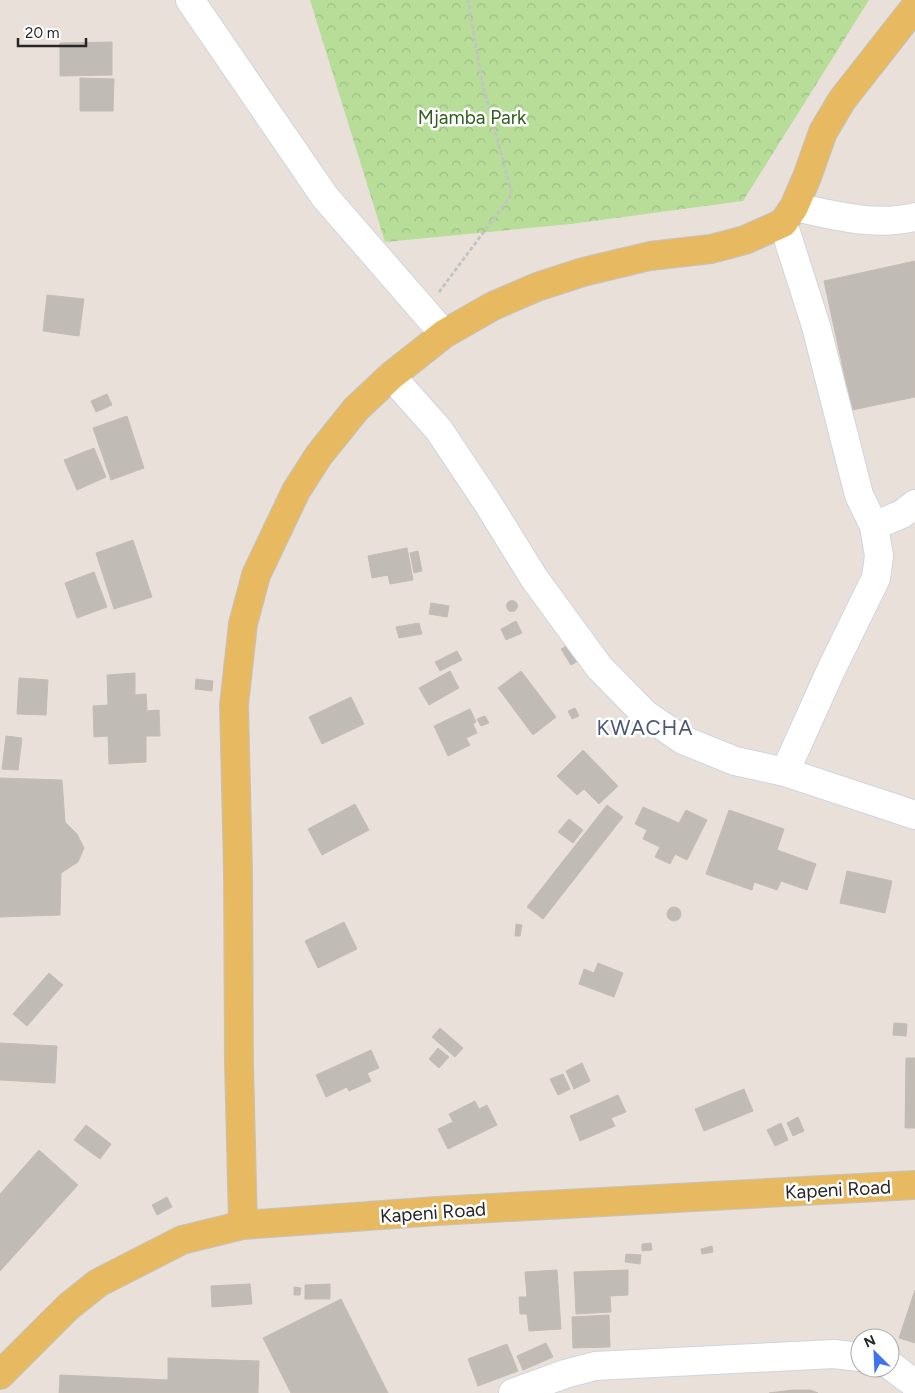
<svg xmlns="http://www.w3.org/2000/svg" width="915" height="1393" font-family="Figtree,sans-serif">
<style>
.forest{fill:url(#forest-crowns)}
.building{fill:#c1bbb6;stroke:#c4bcb4}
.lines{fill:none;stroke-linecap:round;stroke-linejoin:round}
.minor-casing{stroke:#cfd4e0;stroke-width:30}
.major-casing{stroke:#c3c3c3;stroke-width:30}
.path{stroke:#c3c3c3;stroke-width:3;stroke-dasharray:4 2.5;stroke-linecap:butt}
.minor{stroke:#fff;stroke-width:28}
.major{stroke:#e7ba61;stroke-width:28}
.labels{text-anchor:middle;stroke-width:5;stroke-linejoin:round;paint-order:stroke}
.park-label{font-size:19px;fill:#315e1d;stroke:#fff}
.street-label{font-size:19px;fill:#272727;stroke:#fff}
.quarter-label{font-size:21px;letter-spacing:1px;fill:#4b5774;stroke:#fff}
</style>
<defs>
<pattern id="forest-crowns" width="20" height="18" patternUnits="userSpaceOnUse" patternTransform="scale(1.25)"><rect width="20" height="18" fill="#b7dd99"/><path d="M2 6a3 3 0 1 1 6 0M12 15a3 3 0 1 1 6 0" fill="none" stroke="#9dbe84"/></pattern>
</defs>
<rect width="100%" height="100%" fill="#e9e1d9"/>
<path class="forest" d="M310 0H869L743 201 571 224 385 242Z"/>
<path class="building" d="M112 42V75L60 76V43Z
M80 78 114 79 113 111H80Z
M915 261V397L852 410 824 281Z
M47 295 84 299 79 336 43 331Z
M107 394 112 405 96 412 91 401Z
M127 416 144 468 111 480 93 428Z
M94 448 106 477 77 490 64 460Z
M133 540 152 597 114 609 96 553Z
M407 548 413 580 390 584 388 575 372 578 368 556Z
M418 551 422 571 414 573 410 553Z
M94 572 107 607 77 618 65 583Z
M506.5 606a5.5 5.5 0 1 1 11 0a5.5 5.5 0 1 1-11 0Z
M431 603 449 606 447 617 429 614Z
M516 621 522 633 506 640 501 629Z
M419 623 422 634 399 638 396 627Z
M569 645 578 661 571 665 561 649Z
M457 651 462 660 440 671 435 662Z
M450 671 459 688 429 705 419 688Z
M521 671 556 717 533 735 498 688Z
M135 673V695L146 694 147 711 159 710 160 736H146V762L109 764 108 736 94 737 93 706 108 705 107 675Z
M19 678 48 680 46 715 17 714Z
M196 679 213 681 212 691 195 689Z
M351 697 364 724 322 744 309 717Z
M575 708 579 716 572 719 568 711Z
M470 709 476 722 473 724 477 733 466 738 470 745 448 756 434 726Z
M485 716 489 723 481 726 477 719Z
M6 736 22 738 18 770 2 769Z
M583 750 618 786 599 804 584 789 577 795 557 776Z
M0 778 62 780 65 822 77 834 84 848 78 862 61 873 60 915 0 917Z
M355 804 369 830 322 855 308 829Z
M607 805 623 817 543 919 527 907Z
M643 807 679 823 686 810 707 820 687 860 675 854 670 864 655 857 660 847 643 839 647 830 635 824Z
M729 810 784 829 777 850 816 864 807 890 781 881 777 890 754 882 752 890 706 874Z
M569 819 583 830 573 843 558 832Z
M847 871 892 881 885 913 840 903Z
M667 914a7 7 0 1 1 14 0a7 7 0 1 1-14 0Z
M344 922 357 949 318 968 305 941Z
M516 924 522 925 520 936H515Z
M598 963 623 973 614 997 579 984 584 969 594 973Z
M49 973 63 985 27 1026 13 1014Z
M894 1023 907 1024 906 1036 893 1035Z
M440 1028 463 1048 455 1057 432 1037Z
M0 1043 57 1046 55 1083 0 1080Z
M438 1048 449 1057 439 1068 429 1059Z
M371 1050 379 1068 367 1073 371 1081 349 1091 347 1087 326 1097 316 1075Z
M906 1058H915V1128H905Z
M582 1063 590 1081 574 1089 566 1071Z
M563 1074 570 1089 558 1095 550 1079Z
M744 1089 753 1111 704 1131 695 1109Z
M618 1095 626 1112 611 1118 615 1126 580 1141 570 1116Z
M475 1101 479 1109 487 1105 497 1125 448 1149 438 1129 453 1122 449 1114Z
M798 1117 804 1131 793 1136 787 1123Z
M781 1123 788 1140 775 1146 767 1130Z
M86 1125 111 1144 100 1159 74 1140Z
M39 1150 78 1185 0 1271V1194Z
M167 1197 172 1207 157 1215 152 1205Z
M651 1243 652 1250 642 1251V1244Z
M712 1246 713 1252 702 1254 701 1249Z
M626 1254 641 1255 640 1264 625 1262Z
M557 1270 561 1329 529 1331 527 1314H520L519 1297H527L525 1272Z
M628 1270V1295L610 1296 611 1312 576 1314 574 1272Z
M250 1284 252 1304 212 1307 211 1286Z
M330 1284V1299H305V1285Z
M294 1287 301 1288 300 1295H294Z
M915 1290V1343L899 1338Z
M341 1299 388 1393H291L263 1338Z
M609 1315 610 1347 573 1348 572 1317Z
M546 1343 553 1357 523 1370 517 1356Z
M507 1344 518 1371 478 1386 468 1359Z
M168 1358 259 1361 258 1393H59L60 1375 168 1380Z
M793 1390H810L818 1393H769Z"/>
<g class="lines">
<g class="minor-casing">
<path id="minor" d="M190 0 325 197 444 334
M794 207C835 215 873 227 915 217
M783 223 816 326 859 495 874 526 879 556 876 578 831 670 785 772
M391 376 439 430 487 502 534 578 599 667 645 714 683 740 735 761 785 772 915 815
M874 526 902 514 915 504
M890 1365 915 1384
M513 1393 565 1374 595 1366 834 1354 860 1357"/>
</g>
<g class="major-casing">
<path id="major" d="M243 1225 239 1063 238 870 234 705 243 624 256 575 296 491 319 455 356 409 391 376 444 334 493 306 537 287 583 272 650 256 711 249 745 240 783 223 794 207 807 177 823 132 842 100 915 7
M0 1375 68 1307 98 1283 182 1240 243 1225 437 1211 915 1185"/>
</g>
<path class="path" d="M439 292 512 194 482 82 468 0"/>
<use href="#minor" class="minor"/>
<use href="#major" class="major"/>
</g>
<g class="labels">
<g class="park-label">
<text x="472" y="124">Mjamba Park</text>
</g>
<g class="street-label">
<text transform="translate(838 1189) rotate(-3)" y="7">Kapeni Road</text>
<text transform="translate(433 1212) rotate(-4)" y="7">Kapeni Road</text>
</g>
<g class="quarter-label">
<text x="645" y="735">KWACHA</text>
</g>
</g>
<g transform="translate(875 1353) rotate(336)"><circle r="24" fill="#ffffff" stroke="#a9a9a9"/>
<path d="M0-4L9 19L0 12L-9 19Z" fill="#4273ed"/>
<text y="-8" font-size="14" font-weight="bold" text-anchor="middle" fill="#272727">N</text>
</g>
<path d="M18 38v8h68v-8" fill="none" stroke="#272727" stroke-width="2.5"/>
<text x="25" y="38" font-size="15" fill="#272727" stroke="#ffffff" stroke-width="4" paint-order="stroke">20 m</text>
</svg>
